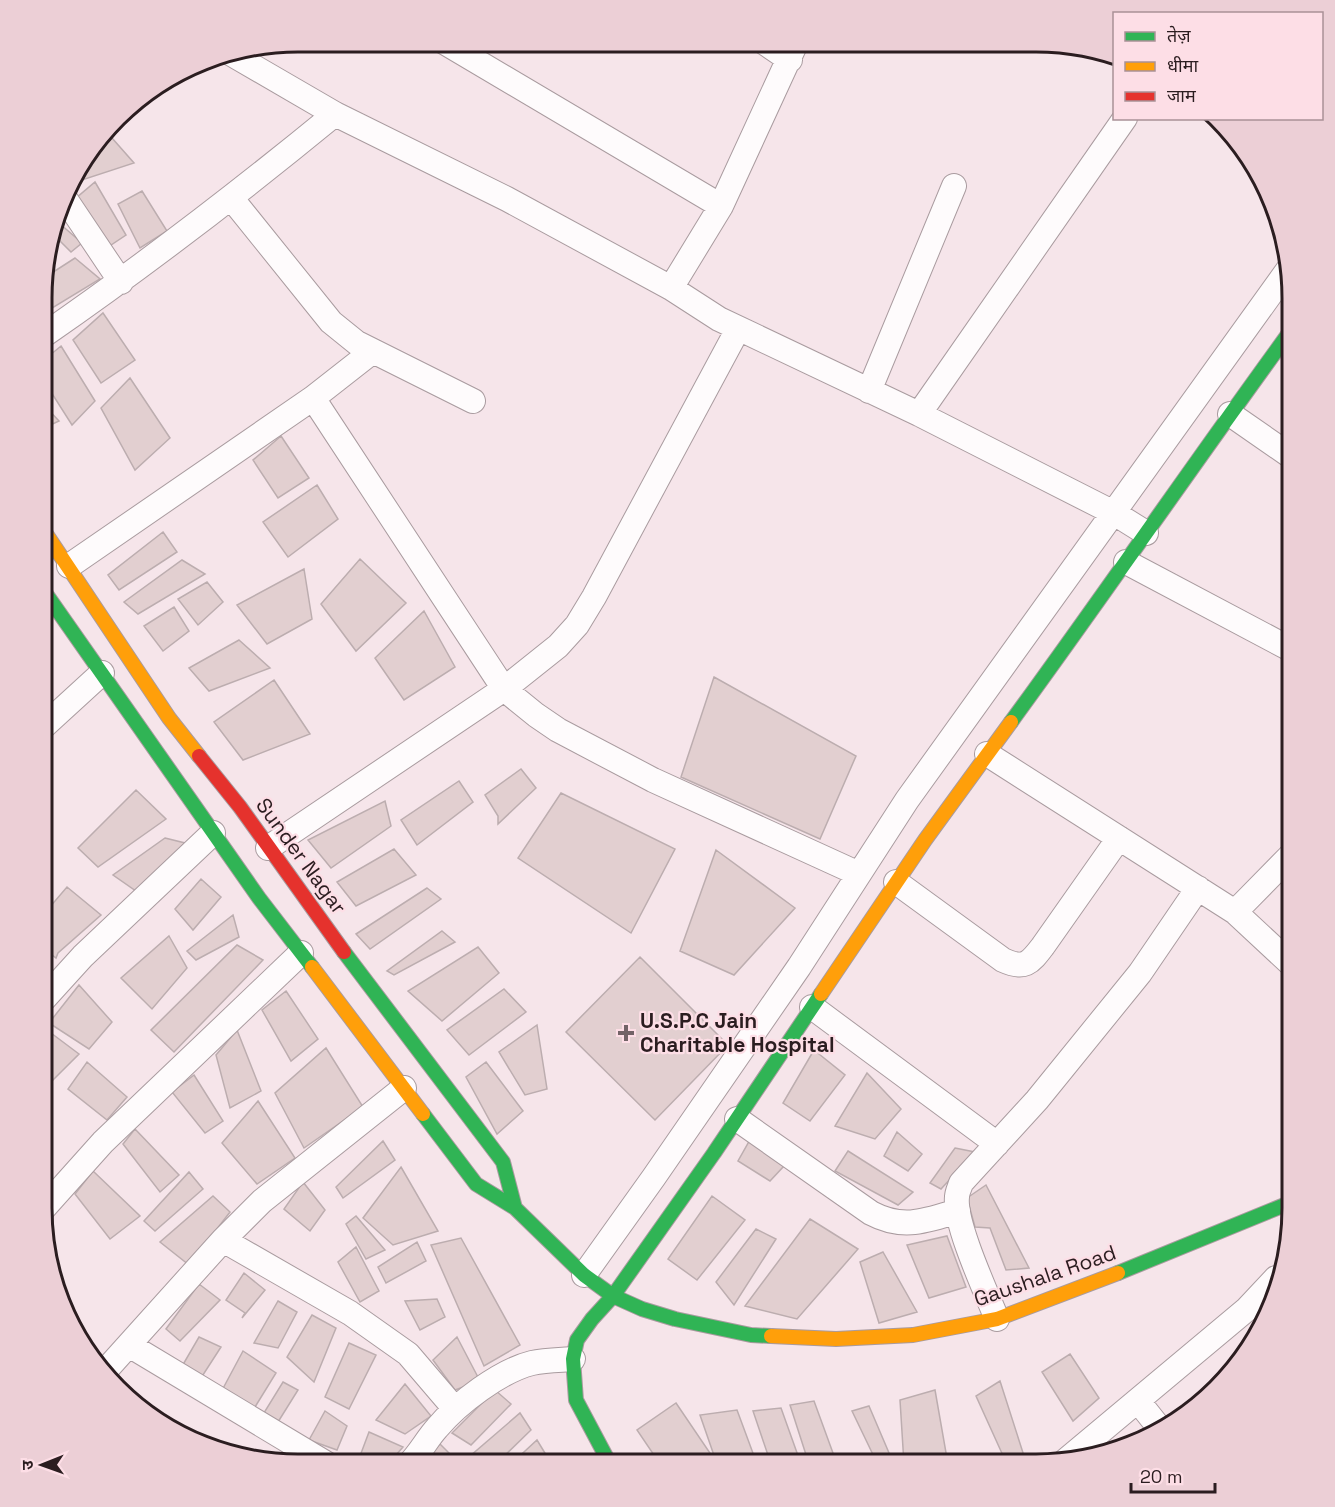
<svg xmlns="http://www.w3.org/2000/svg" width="1335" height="1507" font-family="'Space Grotesk','Noto Sans Devanagari',sans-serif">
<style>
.building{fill:#e2cfd0;stroke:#bcadaf;stroke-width:1.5}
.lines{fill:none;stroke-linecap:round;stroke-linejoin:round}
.street-casing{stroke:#a99b9f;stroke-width:26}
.fast-casing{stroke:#a99b9f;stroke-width:16}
.slow-casing{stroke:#a99b9f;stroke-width:16}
.jam-casing{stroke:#a99b9f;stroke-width:16}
.street{stroke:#fefbfc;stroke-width:24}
.fast{stroke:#30b455;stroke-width:14}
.slow{stroke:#ff9f0a;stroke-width:14}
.jam{stroke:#e5322d;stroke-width:14}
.poi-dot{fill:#726367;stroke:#fddee6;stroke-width:2}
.labels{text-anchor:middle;stroke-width:4.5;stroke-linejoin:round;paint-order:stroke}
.street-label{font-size:21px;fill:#2b1d20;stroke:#fddee6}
.poi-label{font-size:21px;font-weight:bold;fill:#2b1d20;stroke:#fddee6;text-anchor:start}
.rim{fill:none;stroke:#2b1d20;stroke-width:3}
</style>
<rect width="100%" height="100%" fill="#f6e5ea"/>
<path class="building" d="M112 138 134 163 79 181 74 177 76 171 85 159Z
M95 182 126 235 108 247 75 199Z
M142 191 167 231 140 248 118 204Z
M59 223 82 243 71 252 54 235Z
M75 258 100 279 44 313V278Z
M103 313 135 360 101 383 73 340Z
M61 346 95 401 72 425 44 381V360Z
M130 378 170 438 135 470 101 408Z
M44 405 59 421 44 428Z
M281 436 309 478 278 498 253 460Z
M317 485 338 519 288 557 263 522Z
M163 532 177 552 119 590 108 575Z
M360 559 406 603 356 651 321 604Z
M182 560 205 574 138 614 124 602Z
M304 569 312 619 267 644 237 605Z
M207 582 223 602 198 625 178 599Z
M174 607 189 631 163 651 144 626Z
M424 611 455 667 404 700 375 658Z
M239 640 270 668 209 691 189 668Z
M714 677 856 756 820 839 681 777Z
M274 680 310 734 243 760 214 722Z
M521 769 536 788 498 824V816L485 795Z
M459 781 473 802 417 845 401 820Z
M136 790 166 819 98 867 78 848Z
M561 793 675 849 631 933 518 858Z
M385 801 391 826 331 868 308 840Z
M165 838 185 843 136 891 113 875Z
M394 849 416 875 356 906 337 882Z
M716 850 795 908 734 975 680 951Z
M201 879 221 897 193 930 175 909Z
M67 887 101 915 58 953 56 958 43 948V915Z
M427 888 441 899 370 949 356 934Z
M233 915 239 937 196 960 187 951Z
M442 931 455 942 394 975 387 971Z
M169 936 187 968 152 1009 121 978Z
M237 945 263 960 174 1052 151 1030Z
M478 947 499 973 442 1021 408 991Z
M640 957 728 1045 655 1120 566 1032Z
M79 985 112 1022 89 1049 49 1023Z
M504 989 526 1012 469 1055 447 1030Z
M286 991 318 1039 291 1061 262 1010Z
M537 1025 547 1089 525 1095 499 1052Z
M47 1030 79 1054 53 1080 43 1071V1034Z
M237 1030 261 1091 230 1108 216 1055Z
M326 1048 363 1107 304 1148 275 1093Z
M814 1050 845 1075 810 1121 783 1103Z
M87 1062 127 1097 107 1120 68 1089Z
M486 1062 523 1111 497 1134 466 1077Z
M867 1073 901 1109 875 1139 835 1126Z
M194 1075 223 1121 205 1133 172 1092Z
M258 1101 295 1158 257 1184 222 1143Z
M135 1129 179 1175 160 1192 123 1144Z
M897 1132 922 1154 908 1171 884 1156Z
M751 1138 784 1166 770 1181 738 1161Z
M383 1141 395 1160 343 1198 336 1187Z
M955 1148 975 1152 941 1189 930 1183Z
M848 1151 913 1192 898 1205 835 1171Z
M401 1167 438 1231 393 1245 363 1218Z
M93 1171 140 1216 110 1239 75 1194Z
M189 1172 203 1189 155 1231 144 1221Z
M303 1182 325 1210 310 1231 284 1209Z
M986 1185 1029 1268 1006 1270 990 1228 975 1227 967 1198Z
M213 1196 230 1212 189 1265 160 1242Z
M712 1196 745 1220 697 1280 668 1259Z
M356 1216 385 1250 366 1259 346 1224Z
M810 1219 858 1249 797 1319 745 1306Z
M756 1229 776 1239 734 1305 716 1282Z
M947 1236 966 1287 929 1298 907 1245Z
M461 1238 520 1345 484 1366 431 1245Z
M417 1242 426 1261 386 1283 378 1267Z
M356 1247 379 1291 360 1302 338 1262Z
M883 1252 917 1312 879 1323 860 1262Z
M244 1273 265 1290 242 1318 245 1313 226 1300Z
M199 1284 220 1300 180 1341 166 1329Z
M437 1299 445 1317 420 1330 405 1301Z
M278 1301 297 1312 278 1348 254 1343Z
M312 1315 336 1328 314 1382 287 1357Z
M199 1337 221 1347 201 1378 181 1368Z
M457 1337 480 1381 455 1390 433 1360Z
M349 1343 376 1355 349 1409 325 1397Z
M243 1351 276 1373 255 1407 220 1394Z
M1070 1354 1099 1398 1073 1421 1042 1372Z
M1000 1381 1025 1459 1005 1460 976 1396Z
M283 1382 298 1390 278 1422 262 1416Z
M405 1384 431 1416 405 1434 376 1420Z
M495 1390 511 1404 471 1445 452 1433Z
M935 1390 948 1464H904L900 1400Z
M814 1401 837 1464H809L790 1405Z
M676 1403 714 1459 706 1464H660L637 1430Z
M869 1406 892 1460 877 1463 852 1411Z
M781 1408 801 1464H771L753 1411Z
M737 1410 757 1464H717L700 1415Z
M325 1411 347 1426 337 1450 309 1440Z
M520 1413 531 1430 496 1464H473L469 1457Z
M369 1432 403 1447 388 1464H357Z
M537 1440 551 1463 549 1464H511Z
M438 1442 451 1455 444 1464H420Z"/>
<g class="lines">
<g class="street-casing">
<path id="street" d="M444 42 721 206
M765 43 790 60
M230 53 335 114 507 199 671 288 719 319 919 414 1114 513 1146 533
M232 199 331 322 357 343 473 401
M66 200 121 282
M671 288 721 206 796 43
M44 335C145 265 240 192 335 114
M869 391 954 186
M313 398 504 689 536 715 558 730 653 780 859 874
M919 414 1125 118
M1230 414 1292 457
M1126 562 1292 650
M69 566 313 398 373 351
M43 727 102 673
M987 754 1235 912 1292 965
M268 848 504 689 558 646 577 625 594 597 738 329
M896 882 1003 960C1025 970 1030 963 1043 946L1119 838
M1235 912 1292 854
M43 1000 83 956 213 833
M812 1007 997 1144
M737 1119 871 1213C903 1230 925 1221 958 1211
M43 1209 103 1142 301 953
M223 1240 350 1313 408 1354 455 1409
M584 1275 654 1177 799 967 907 800 1290 267
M997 1319C986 1292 954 1223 957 1197 957 1192 960 1187 961 1183L1037 1100 1140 973 1198 888
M129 1345 327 1464
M106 1370 223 1240 262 1201 404 1088
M1138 1401 1161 1430
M1064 1462 1247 1309 1276 1278
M409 1464C420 1453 427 1439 437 1428 458 1403 500 1371 532 1363 545 1360 560 1360 573 1359"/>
</g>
<g class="fast-casing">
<path id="fast" d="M44 591 259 898 312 967
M1011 722C1106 592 1197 459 1292 329
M344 952 503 1162 515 1208
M423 1114 476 1184 515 1208 584 1275 613 1296 642 1309 675 1319 751 1335 771 1336
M1118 1273 1292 1202
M610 1464 576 1400 573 1359 577 1340 592 1319 613 1296 714 1153 821 994"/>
</g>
<g class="slow-casing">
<path id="slow" d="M44 531 169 718 199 756
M312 967 423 1114
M821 994 925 840 1011 722
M771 1336 836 1339 913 1335 997 1319 1118 1273"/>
</g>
<g class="jam-casing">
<path id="jam" d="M199 756 240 807 344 952"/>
</g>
<use href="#street" class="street"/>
<use href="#fast" class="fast"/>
<use href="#slow" class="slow"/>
<use href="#jam" class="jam"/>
</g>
<path class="poi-dot" d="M623 1024h6v6h6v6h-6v6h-6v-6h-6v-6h6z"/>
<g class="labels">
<g class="street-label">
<text transform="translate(301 856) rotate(54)" y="7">Sunder Nagar</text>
<text transform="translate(1045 1276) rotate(-19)" y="7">Gaushala Road</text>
</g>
<g class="poi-label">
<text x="640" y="1028">U.S.P.C Jain<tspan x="640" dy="24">Charitable Hospital</tspan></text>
</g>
</g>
<path d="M0 0H1335V1507H0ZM298 52H1036A246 246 0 0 1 1282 298V1208A246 246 0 0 1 1036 1454H298A246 246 0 0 1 52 1208V298A246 246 0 0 1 298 52Z" fill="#eccfd6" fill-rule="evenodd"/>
<path class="rim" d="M298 52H1036A246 246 0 0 1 1282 298V1208A246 246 0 0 1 1036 1454H298A246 246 0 0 1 52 1208V298A246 246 0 0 1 298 52Z"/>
<rect x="1113" y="12" width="210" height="108" fill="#fddee6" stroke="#a99197" stroke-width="1.5"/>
<rect x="1125" y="32" width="30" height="9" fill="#30b455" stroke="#a99197" stroke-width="1.5"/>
<text x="1167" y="42" font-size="18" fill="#2b1d20">तेज़</text>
<rect x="1125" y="62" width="30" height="9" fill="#ff9f0a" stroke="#a99197" stroke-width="1.5"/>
<text x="1167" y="72" font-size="18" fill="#2b1d20">धीमा</text>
<rect x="1125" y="92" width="30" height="9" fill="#e5322d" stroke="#a99197" stroke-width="1.5"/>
<text x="1167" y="102" font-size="18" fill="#2b1d20">जाम</text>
<g transform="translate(42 1465) rotate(269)" stroke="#fddee6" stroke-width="4.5" paint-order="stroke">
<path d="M0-4.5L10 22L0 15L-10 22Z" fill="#2b1d20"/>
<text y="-9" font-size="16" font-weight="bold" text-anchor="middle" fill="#2b1d20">उ</text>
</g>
<path d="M1131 1483v9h84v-9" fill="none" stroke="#2b1d20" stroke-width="3"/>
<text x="1140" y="1483" font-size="18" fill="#2b1d20" stroke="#fddee6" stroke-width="4.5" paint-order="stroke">20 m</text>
</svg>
